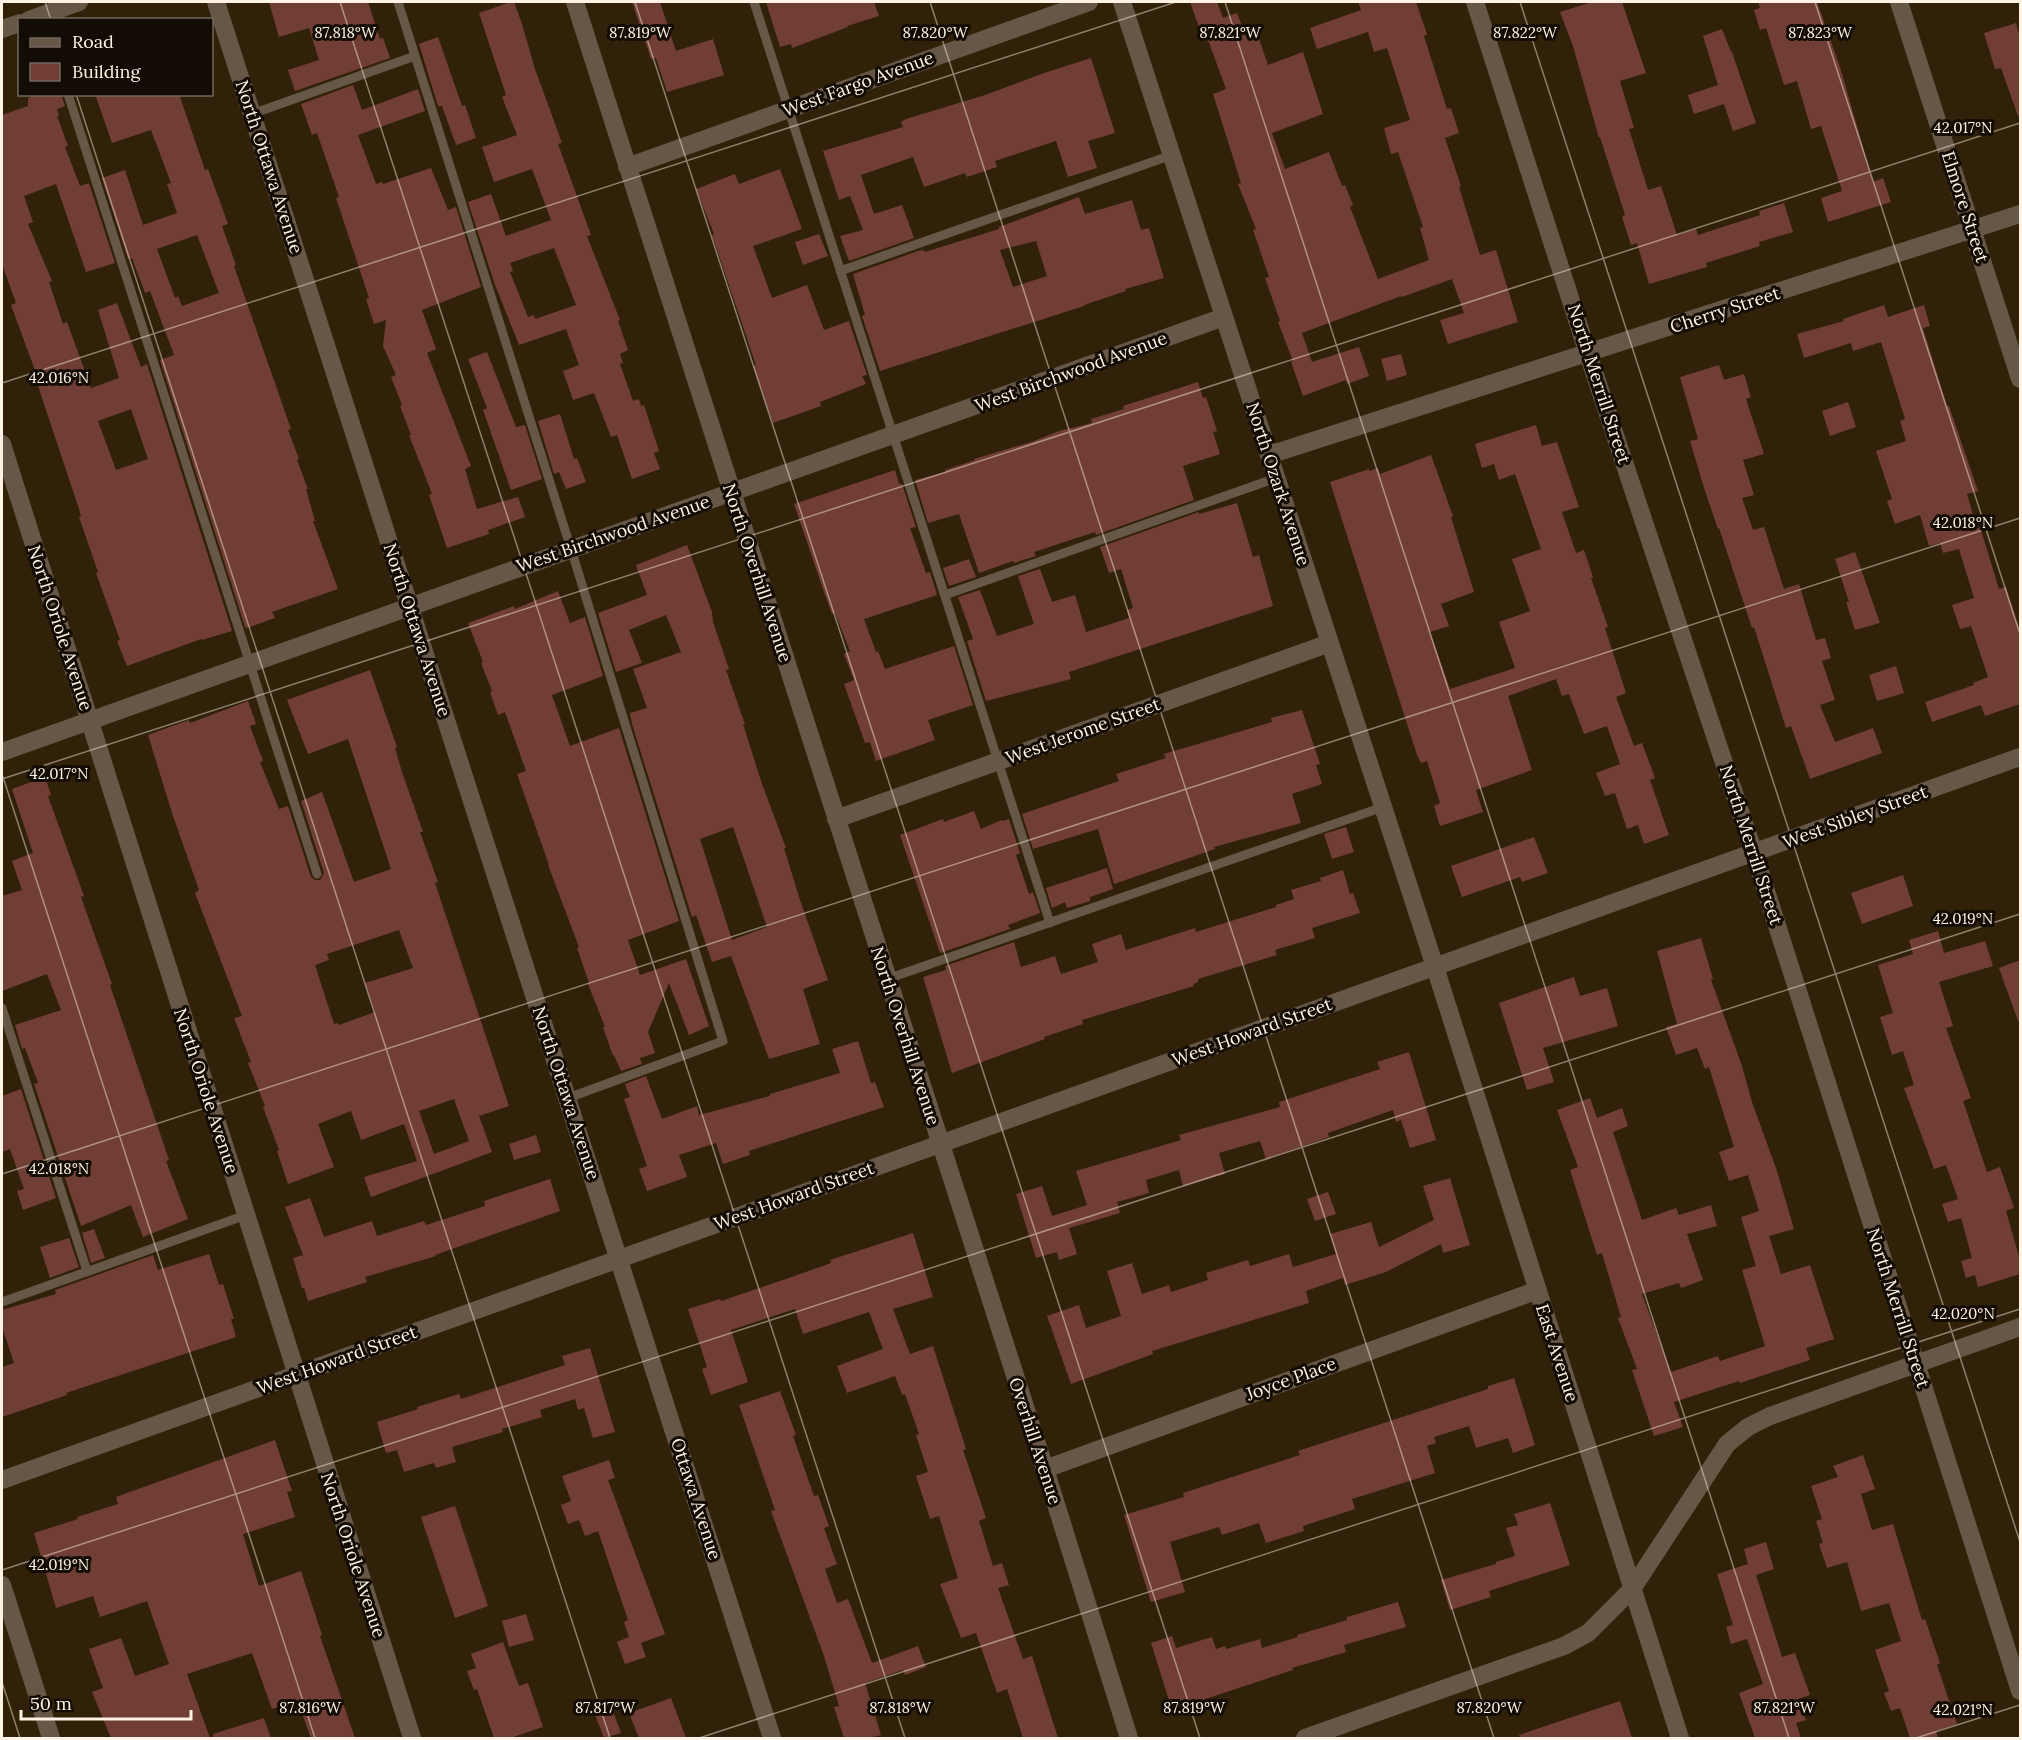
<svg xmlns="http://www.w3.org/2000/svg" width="2022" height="1740" font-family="Lora,serif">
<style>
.building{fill:#713e35;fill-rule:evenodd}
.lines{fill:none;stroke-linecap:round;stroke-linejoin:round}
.lane{stroke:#665746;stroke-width:9}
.street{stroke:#665746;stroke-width:18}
.ticks{fill:none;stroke:#fef3e4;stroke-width:1.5;stroke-opacity:0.45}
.labels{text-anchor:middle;stroke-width:6;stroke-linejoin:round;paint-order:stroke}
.street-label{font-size:18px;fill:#fef3e4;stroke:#130c04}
.ticks-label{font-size:15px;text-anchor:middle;fill:#fef3e4;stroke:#130c04;stroke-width:6;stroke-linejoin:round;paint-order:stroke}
</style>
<rect width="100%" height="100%" fill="#312108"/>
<path class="building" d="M269 2H368L380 39 383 38 390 58 295 91 288 70 319 60 309 28 279 37Z
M511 2H514L522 24 535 69 562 143 558 144 591 235 587 236 620 320 618 321 628 350 620 354 623 363 620 364 633 401 639 399 641 406 644 405 659 451 654 453 660 469 632 479 617 435 611 437 594 393 573 400 563 371 579 365 566 329 519 345 495 285 468 202 491 194 506 236 551 220 532 169 494 182 482 147 517 135 502 97 506 95 479 13ZM554 248 576 305 535 319 534 315 528 317 510 272 513 271 510 263Z
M632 2H660L676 51 713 39 724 75 667 92 656 58 651 59Z
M766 2H874L879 16 847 26 848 27 792 48 791 44 780 47Z
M1190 2H1217L1223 18 1237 13 1246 37 1257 33 1268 65 1303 52 1323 114 1272 133 1285 169 1329 152 1342 186 1345 185 1353 205 1350 207 1378 279 1429 260 1420 228 1423 227 1398 152 1391 154 1384 128 1410 120 1387 48 1374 52 1368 32 1317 49 1310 28 1361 10 1358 2H1416L1427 34 1424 36 1447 109 1451 108 1459 133 1445 138 1461 186 1459 187 1480 255 1496 250 1518 322 1448 344 1440 320 1464 313 1452 279 1402 297 1401 296 1302 333 1312 362 1359 347 1369 376 1347 384 1346 380 1303 396 1291 362 1293 361 1278 322 1280 321 1265 278 1269 277 1253 230 1256 229 1238 184 1241 183 1213 94 1226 89 1208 40 1204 41Z
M1592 2H1622L1646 73 1620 81 1634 128 1629 129 1648 190 1661 186 1677 235 1696 229 1698 235 1760 215 1759 211 1784 203 1793 232 1759 242 1760 246 1706 263 1707 267 1649 284 1637 243 1631 245 1622 217 1625 215 1600 137 1599 138 1573 46 1560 12Z
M1758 2H1817L1840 67 1873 182 1883 178 1891 202 1828 222 1821 198 1842 191 1821 126 1811 129 1797 81 1784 85 1766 28 1760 30 1754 10 1760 8Z
M2016 23 2020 38V116H2018L2001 68 1995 69 1984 33Z
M1722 29 1731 52H1732L1756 123 1733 131 1724 104 1694 114 1688 95 1718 85 1703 36Z
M438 37 462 106 465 105 476 138 456 145 442 106H438L419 44Z
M1091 58 1115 133 1088 141 1097 168 1068 177 1056 141 995 161 997 167 967 177 965 173 924 187 913 157 861 175 874 214 902 205 914 238 849 261 840 236 863 230 850 196 839 200 823 151 903 127 901 122 906 119 985 95 1047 72Z
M353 85 362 110 418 89 425 111 358 135 376 184 382 182 383 184 431 168 448 210 456 207 481 287 422 310 436 349 427 353 471 466 465 469 477 509 518 497 525 517 488 530 489 534 447 548 429 495 432 494 409 435H411L400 406 402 405 391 377 396 375 383 346 386 320 374 324 366 299 369 298 336 198 339 197 317 133 312 135 301 104Z
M40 94H61L65 106 57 109 59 116H57L68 146 65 147 80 186 89 183 115 263 86 272 56 184 24 196 33 222 28 224 52 281 49 282 63 324 67 322 91 388 119 378 98 310 117 303 141 367 147 364 232 631 202 640 201 639 127 666 117 641 120 640 96 573 98 572 79 517 81 516 79 509 34 374 36 373 11 305 16 303 2 264V115L28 106V98ZM131 409 148 459 116 470 98 421Z
M95 94H179L205 170 208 169 228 224 222 226 236 265 234 266 291 429 288 430 299 459 297 460 308 489H306L315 521H313L338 589 272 612 275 618 247 628 245 627 160 360 174 355 150 291 145 293 132 258 128 259 102 178 125 170 143 225 177 213 167 184 171 183 151 130 112 143ZM197 235 219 293 182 306 178 296 175 298 157 249Z
M780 169 802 229 753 246 772 298 807 285 824 330 849 321 867 375 862 376 866 384 820 402 821 406 773 423 753 366 756 365 712 235 714 234 696 189 735 174 739 184Z
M1079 197 1085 214 1132 200 1141 230 1149 228 1164 278 1125 289 1126 291 1084 305V306L880 371 862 316 865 315 853 274 918 251 924 250 925 252 999 229V227ZM1036 241 1047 276 1013 287 1000 250Z
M819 234 828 256 803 265 795 242Z
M1884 305 1888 317 1924 305 1930 326 1923 328 1947 406H1949L1978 491 1967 494 1977 528 1980 527 1999 589 2006 587 2020 631V704L1985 716 1981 705 1932 722 1925 702 1974 685 1973 683 1988 677 1971 626 1960 629 1952 605 1974 598 1959 549 1943 553 1940 543 1929 546 1920 515 1895 524 1887 501 1892 499 1876 451 1906 441 1900 421 1905 419 1881 342 1853 351 1851 343 1804 358 1797 334 1844 321 1843 319Z
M487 352 516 427 525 425 542 479 511 490 483 410 487 408 468 359Z
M1401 354 1407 375 1387 381 1381 359Z
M1719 365 1724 380 1744 374 1751 397 1746 399 1764 454 1743 460 1754 495 1742 498 1753 530 1764 527 1784 589 1799 584 1816 640 1825 638 1831 658 1822 661 1835 700 1820 705 1835 742 1873 728 1882 753 1810 779 1791 726 1786 728 1754 627 1752 628 1719 528 1718 529 1705 491 1690 441 1698 439 1680 377Z
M1198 382 1203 398 1206 397 1217 431 1213 432 1220 454 1183 466 1194 500 1096 535 1095 532 1034 552 1036 556 1014 563 1013 561 979 573 959 514 928 523 915 480 945 472V470L975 460 974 459 1034 441 1059 431 1092 423 1091 419 1124 409 1123 406Z
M1848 402 1856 427 1830 436 1822 411Z
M560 414 574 459 577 458 586 482 566 489 559 472 554 474 538 421Z
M1536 425 1542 446 1557 442 1579 507 1562 512 1576 553 1584 550 1593 577 1591 578 1608 627 1605 628 1626 693 1616 697 1634 746 1642 743 1655 778 1650 780 1669 835 1644 844 1638 825 1627 829 1615 793 1605 796 1596 773 1620 764 1607 726 1584 734 1569 694 1562 696 1556 679 1508 696 1532 770 1476 790 1483 812 1440 826 1434 806 1440 803 1427 761 1421 763 1417 755 1330 482 1369 469V471L1378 468 1380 474 1431 455 1453 516 1451 517 1474 592 1441 604 1449 626 1430 632 1450 689 1515 668 1499 622 1530 611 1512 559 1541 549 1515 474 1499 480 1494 464 1482 468 1475 444Z
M895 470 899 484H902L916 527 910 528 926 573 930 572 937 595 864 619 876 652 878 651 885 669 954 646 973 705 928 720 935 740 876 761 870 742 865 743 844 684 854 680 844 654 850 651 835 613 832 614 823 589 794 504Z
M1237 503 1253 557 1259 555 1273 606 1069 672 1071 679 986 701 967 641 973 639 958 597 980 590 997 636 1034 624 1018 576 1040 569 1052 602 1075 595 1086 632 1129 618 1127 610 1133 608 1121 569 1109 573 1100 547 1199 512V514Z
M687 545 712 612 713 622 729 669 726 670 745 724H743L762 784 786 848H784L800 900 828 980 803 989 820 1044 769 1059 731 956 712 962 696 915 692 917 632 724 630 713 647 708 633 669 681 652 666 615 629 630 642 663 616 672 598 613 647 595 636 565ZM733 827 767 927 732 940 700 839Z
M1855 552 1880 623 1855 630 1846 602H1849L1835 559Z
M969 559 976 577 949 586 943 568Z
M558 591 570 623 585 617 603 676 552 695 570 746 619 728 679 921 628 940 640 975 686 959 709 1026 689 1035 669 983 648 1032 655 1053 640 1058 642 1064 621 1071 614 1055 613 1056 603 1027H605L588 984 589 983 577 948 579 947 548 865H549L517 774 526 771 505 712 498 715 490 692 492 691 481 663 483 662 468 623 514 606 515 609Z
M1896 666 1904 693 1877 701 1869 675Z
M370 670 397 747 395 748 402 772 423 832H420L438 882 435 883 509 1106 479 1116 492 1152 371 1197 364 1177 417 1161 404 1124 361 1140 351 1111 318 1124 334 1167 288 1184 277 1151 279 1150 263 1107 265 1106 248 1063 251 1062 234 1018 242 1016 195 893 199 890 172 813 148 735 189 720 190 723 248 701 256 724 250 726 263 761 260 762 279 809 288 806 311 877 315 880H320L324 873 301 801 322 792 354 882 391 869 348 739 308 754 287 700ZM399 930 413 968 365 983 375 1012 339 1025 338 1023 334 1024 315 965 329 960 327 954ZM454 1099 469 1141 434 1154 419 1111Z
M1302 710 1320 764 1316 765 1322 784 1292 794 1301 823 1214 847 1215 849 1114 884 1098 829 1033 849 1022 814 1119 781 1116 774 1166 758 1164 754 1272 722 1271 718Z
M45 777 51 795 48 796 84 896 81 897 112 984 110 985 169 1160 166 1161 188 1219 143 1237 131 1205 81 1226 34 1084 38 1083 25 1048 22 1049 15 1025 61 1010 47 974 2 991V896L22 890 12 861 33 853 12 789Z
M974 811 981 829 1002 820 1003 821 1009 819 1020 853 1016 855 1029 894 1033 892 1040 913 1008 925 1010 929 940 953 900 835 943 819 944 822Z
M1346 827 1354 852 1332 859 1324 834Z
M1534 837 1548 873 1522 882 1520 877 1462 897 1451 866Z
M1107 868 1113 889 1090 897V901L1067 908 1065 902 1052 908 1046 888Z
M1343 870 1350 894 1353 893 1360 913 1312 928 1315 938 1275 950 1277 955 1198 979V982L1193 984 1194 986 1082 1020 1083 1024 1044 1037 1045 1039 952 1073 923 977 946 970 945 966 1014 942 1021 967 1055 956 1061 974 1098 962 1092 944 1121 934 1126 950 1195 928 1196 932 1276 907V905L1294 899 1291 890 1321 881 1320 878Z
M1903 875 1913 906 1862 924 1851 893Z
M1938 931 1944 953 1985 941 1993 966 1939 982 1953 1026 1946 1028 1971 1098 1963 1101 1987 1172 2000 1167 2014 1208 2006 1211 2020 1260V1274L1978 1287 1975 1275 1966 1278 1961 1261 1972 1258 1961 1218 1948 1222 1942 1204 1958 1199 1946 1165 1934 1169 1904 1088 1914 1085 1903 1051 1892 1055 1880 1017 1893 1013 1878 965 1913 954 1909 940Z
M1701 938 1713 979 1711 980 1742 1066 1752 1102 1777 1171 1794 1229 1769 1236 1781 1274 1810 1265 1834 1339 1806 1348 1810 1360 1740 1383 1739 1381 1674 1402 1683 1427 1654 1436 1632 1370 1637 1369 1618 1318 1621 1317 1602 1253 1597 1255 1570 1170 1578 1167 1557 1110 1590 1098 1597 1118 1622 1108 1628 1126 1613 1132 1642 1220 1676 1208 1679 1215 1711 1205 1717 1226 1687 1234 1703 1280 1681 1288 1679 1283 1642 1294 1671 1372 1718 1356 1720 1361 1765 1346 1742 1270 1756 1266 1741 1217 1759 1211 1748 1175 1729 1181 1719 1152 1734 1147 1709 1067 1705 1069 1697 1048 1676 1055 1666 1027 1677 1024 1657 951Z
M2020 960V1021H2018L1999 968Z
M1574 977 1580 996 1607 988 1618 1026 1543 1048 1554 1082 1527 1090 1499 1003Z
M858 1041 871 1083 875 1082 884 1107 749 1151 750 1155 723 1164 716 1143 679 1155 687 1177 647 1191 639 1169 647 1166 624 1099 630 1097 625 1084 646 1076 662 1119 697 1106 699 1115 770 1096V1094L840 1073 832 1049Z
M1409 1052 1436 1140 1410 1148 1401 1120 1396 1122 1393 1110 1328 1133 1329 1137 1266 1159 1260 1141 1219 1153 1225 1174 1183 1186 1179 1170 1146 1180 1149 1193 1117 1202 1120 1213 1069 1228 1077 1254 1059 1260 1057 1252 1036 1258 1016 1194 1042 1186 1052 1216 1087 1205 1076 1171 1181 1140 1179 1135 1280 1107 1279 1102 1380 1069 1377 1062Z
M21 1089 56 1198 23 1210 17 1191 24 1189 10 1149 2 1152V1096Z
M536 1135 541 1152 514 1160 509 1144Z
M1450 1178 1470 1245 1443 1253 1441 1244 1386 1272 1345 1285 1343 1278 1306 1291 1309 1303 1152 1351 1153 1354 1071 1384 1047 1316 1079 1305 1086 1328 1121 1316 1107 1271 1132 1263 1142 1294 1169 1285 1171 1292 1208 1280 1206 1273 1248 1260 1250 1266 1289 1254 1293 1267 1336 1254 1330 1234 1371 1222 1379 1247 1434 1220 1423 1186Z
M550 1179 560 1211 435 1255 436 1256 365 1277 367 1282 308 1301 304 1288H302L293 1258 303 1255 285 1207 310 1198 324 1237 372 1221 377 1236 424 1221 426 1225 485 1206 484 1201Z
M1328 1192 1336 1214 1315 1221 1307 1199Z
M94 1229 105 1258 91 1263 82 1233Z
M913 1233 933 1297 893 1309 910 1354 933 1346 966 1449 963 1450 986 1518 979 1521 993 1566 1002 1563 1009 1585 998 1588 1023 1659 1032 1656 1058 1738H1023L1007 1689 997 1693 976 1633 961 1638 940 1584 958 1578 939 1516 930 1519 916 1476 928 1472 916 1435 919 1434 905 1394 902 1395 895 1376 847 1393 837 1366 883 1349 869 1312 803 1334 795 1309 731 1330 748 1382 711 1395 702 1369 707 1367 688 1309 720 1299 721 1301 786 1279 831 1263 830 1260Z
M69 1238 79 1267 50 1278 40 1247Z
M209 1254 219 1285 223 1284 234 1319H231L236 1337 66 1393 67 1395 2 1417V1367L14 1363 2 1327V1310L56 1294 55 1290 153 1255 158 1270Z
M590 1348 615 1432 593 1438 584 1408 578 1410 575 1399 540 1410 542 1417 502 1429 503 1432 452 1447 456 1462 436 1468 434 1463 404 1472 397 1450 386 1453 377 1422 418 1409 417 1407 459 1394 461 1399 565 1365 562 1356Z
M1514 1378 1535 1445 1513 1453 1508 1438 1476 1448 1469 1426 1434 1437 1436 1443 1427 1446 1435 1473 1352 1499 1355 1509 1303 1526 1304 1531 1266 1543 1259 1523 1222 1535 1219 1527 1170 1542 1185 1592 1151 1602 1124 1515 1184 1497 1183 1493 1300 1455 1298 1451 1488 1389V1386Z
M780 1391 796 1435 793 1436 814 1496 818 1495 829 1526 824 1528 837 1564 825 1569 837 1603 848 1599 872 1663 918 1646 926 1667 905 1675 903 1670 865 1683 881 1735 868 1738H844L834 1707 839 1706 824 1656 771 1511 775 1510 739 1405Z
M275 1440 292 1491 287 1492 295 1517 243 1534 259 1586 301 1571 322 1635 320 1636 355 1738H311L297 1700 272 1709 252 1653 187 1674 210 1738H111L92 1692 103 1688 89 1649 121 1638 135 1676 169 1664 147 1601 100 1617 93 1596 56 1608 34 1533 78 1519 77 1517 118 1504 116 1497Z
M1863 1455 1875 1489 1861 1494 1872 1530 1893 1524 1922 1620 1925 1619 1940 1663 1937 1665 1957 1724 1936 1731 1938 1738H1910L1900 1708 1891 1711 1884 1693 1889 1691 1875 1650 1901 1641 1889 1603 1861 1611 1847 1562 1827 1568 1819 1544 1823 1543 1816 1521 1822 1519 1811 1486 1838 1477 1833 1466Z
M609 1460 615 1478 608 1480 665 1634 641 1643 646 1657 625 1664 617 1642 629 1637 624 1622 628 1620 598 1531 585 1536 579 1520 568 1524 561 1505 571 1501 562 1476Z
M1550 1503 1570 1565 1489 1591 1491 1597 1450 1610 1441 1580 1496 1564V1562L1515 1556 1506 1528 1518 1525 1514 1514Z
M455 1506 488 1606 455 1618 421 1517Z
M1766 1542 1774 1569 1756 1575 1782 1657 1795 1653 1810 1695 1798 1699 1806 1720 1796 1723 1801 1738H1755L1739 1693 1763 1684 1747 1639 1731 1644 1726 1627 1733 1625 1717 1574 1748 1564 1744 1549Z
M1398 1602 1406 1627 1344 1645 1346 1652 1292 1668 1293 1670 1172 1710 1151 1643 1172 1636 1176 1648 1212 1637 1216 1649 1225 1646 1226 1649 1260 1639 1262 1648 1298 1637 1297 1635 1347 1620V1617Z
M526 1614 534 1640 509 1647 502 1621Z
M503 1642 519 1686 528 1683 543 1727 510 1738H494L477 1689 474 1690 467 1671 476 1668 471 1654Z
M671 1698 686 1738H639L629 1713Z
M1620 1701 1632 1738H1520L1519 1735Z
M611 1706 621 1733 604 1738 594 1712Z
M264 1718 271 1738H213V1734Z"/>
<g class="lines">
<path class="lane" d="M398 2 571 549 723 1041 568 1098
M754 2 1050 923
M68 94 317 874
M252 114 415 56
M840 271 1172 155
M945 595 1276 478
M887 979 1383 807
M2 1008 87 1271
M2 1302 246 1215"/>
<path class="street" d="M216 2 772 1738
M575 2 1045 1469 1129 1738
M1122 2 1435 967 1680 1738
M1475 2 1588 354 1754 853 2020 1691
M1899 2 2020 379
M29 20 79 2
M2 29 20 23
M627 167 1089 2
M2 444 412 1738
M1269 455 2020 214
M2 752 1224 317
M836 819 1330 643
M1045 1469 1538 1290
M2 1480 2020 757
M2 1585 51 1738
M1305 1738 1564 1646 1588 1633 1632 1589 1727 1444 1748 1427 1770 1416 2020 1327"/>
</g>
<path class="ticks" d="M45 2 51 20M340 2 905 1738M635 2 1200 1738M930 2 1494 1738M1225 2 1789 1738M1520 2 2020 1542M1815 2 2020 634M76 94 610 1738M2 383 1176 2M2 774 315 1738M2 779 2020 123M2 1174 2020 518M2 1570 2020 914M2 1682 20 1738M699 1738 2020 1309M1916 1738 2020 1705"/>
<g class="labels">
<g class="street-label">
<text transform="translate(858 84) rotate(-20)" y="6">West Fargo Avenue</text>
<text transform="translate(269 167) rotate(72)" y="6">North Ottawa Avenue</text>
<text transform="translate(1965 207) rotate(72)" y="6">Elmore Street</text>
<text transform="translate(1725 310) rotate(-18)" y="6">Cherry Street</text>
<text transform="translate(1071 372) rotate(-20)" y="6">West Birchwood Avenue</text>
<text transform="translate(1599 384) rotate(72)" y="6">North Merrill Street</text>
<text transform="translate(1278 484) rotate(72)" y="6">North Ozark Avenue</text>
<text transform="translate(613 534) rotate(-19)" y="6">West Birchwood Avenue</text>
<text transform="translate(757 573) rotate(72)" y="6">North Overhill Avenue</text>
<text transform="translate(60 628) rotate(72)" y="6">North Oriole Avenue</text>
<text transform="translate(417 630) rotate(72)" y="6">North Ottawa Avenue</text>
<text transform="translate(1083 731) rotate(-20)" y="6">West Jerome Street</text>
<text transform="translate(1855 817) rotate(-20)" y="6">West Sibley Street</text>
<text transform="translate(1751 845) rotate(72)" y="6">North Merrill Street</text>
<text transform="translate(1252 1032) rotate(-20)" y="6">West Howard Street</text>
<text transform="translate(905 1036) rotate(72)" y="6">North Overhill Avenue</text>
<text transform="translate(206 1091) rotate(72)" y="6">North Oriole Avenue</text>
<text transform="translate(566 1093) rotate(72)" y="6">North Ottawa Avenue</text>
<text transform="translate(794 1196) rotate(-20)" y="6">West Howard Street</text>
<text transform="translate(1898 1308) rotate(72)" y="6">North Merrill Street</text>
<text transform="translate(1557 1353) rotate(72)" y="6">East Avenue</text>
<text transform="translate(337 1360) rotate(-20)" y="6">West Howard Street</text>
<text transform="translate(1291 1379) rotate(-20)" y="6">Joyce Place</text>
<text transform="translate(1035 1441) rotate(72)" y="6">Overhill Avenue</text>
<text transform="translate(696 1499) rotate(72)" y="6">Ottawa Avenue</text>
<text transform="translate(353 1555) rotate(72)" y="6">North Oriole Avenue</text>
</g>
</g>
<g class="ticks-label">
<text x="345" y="38">87.818°W</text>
<text x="640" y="38">87.819°W</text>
<text x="935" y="38">87.820°W</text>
<text x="1230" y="38">87.821°W</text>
<text x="1525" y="38">87.822°W</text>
<text x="1820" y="38">87.823°W</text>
<text x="1963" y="133">42.017°N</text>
<text x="59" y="383">42.016°N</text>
<text x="1963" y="528">42.018°N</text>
<text x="59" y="779">42.017°N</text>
<text x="1963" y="924">42.019°N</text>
<text x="59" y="1174">42.018°N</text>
<text x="1963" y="1319">42.020°N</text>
<text x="59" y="1570">42.019°N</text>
<text x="310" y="1713">87.816°W</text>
<text x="605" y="1713">87.817°W</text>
<text x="900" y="1713">87.818°W</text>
<text x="1194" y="1713">87.819°W</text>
<text x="1489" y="1713">87.820°W</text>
<text x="1784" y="1713">87.821°W</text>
<text x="1963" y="1715">42.021°N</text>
</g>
<rect width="2022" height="1740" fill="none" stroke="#fef3e4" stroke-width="6"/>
<rect x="18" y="18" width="195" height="78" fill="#130c04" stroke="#71685e" stroke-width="1.5"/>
<rect x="30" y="38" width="30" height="9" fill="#665746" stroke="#71685e" stroke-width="1.5"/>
<text x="72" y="48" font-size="18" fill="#fef3e4">Road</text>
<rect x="30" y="63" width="30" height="18" fill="#713e35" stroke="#71685e" stroke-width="1.5"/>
<text x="72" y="78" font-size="18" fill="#fef3e4">Building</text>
<path d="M21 1710v9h170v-9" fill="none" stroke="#fef3e4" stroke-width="3"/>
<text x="30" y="1710" font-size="18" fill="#fef3e4" stroke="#130c04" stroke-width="4.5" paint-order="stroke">50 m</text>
</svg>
